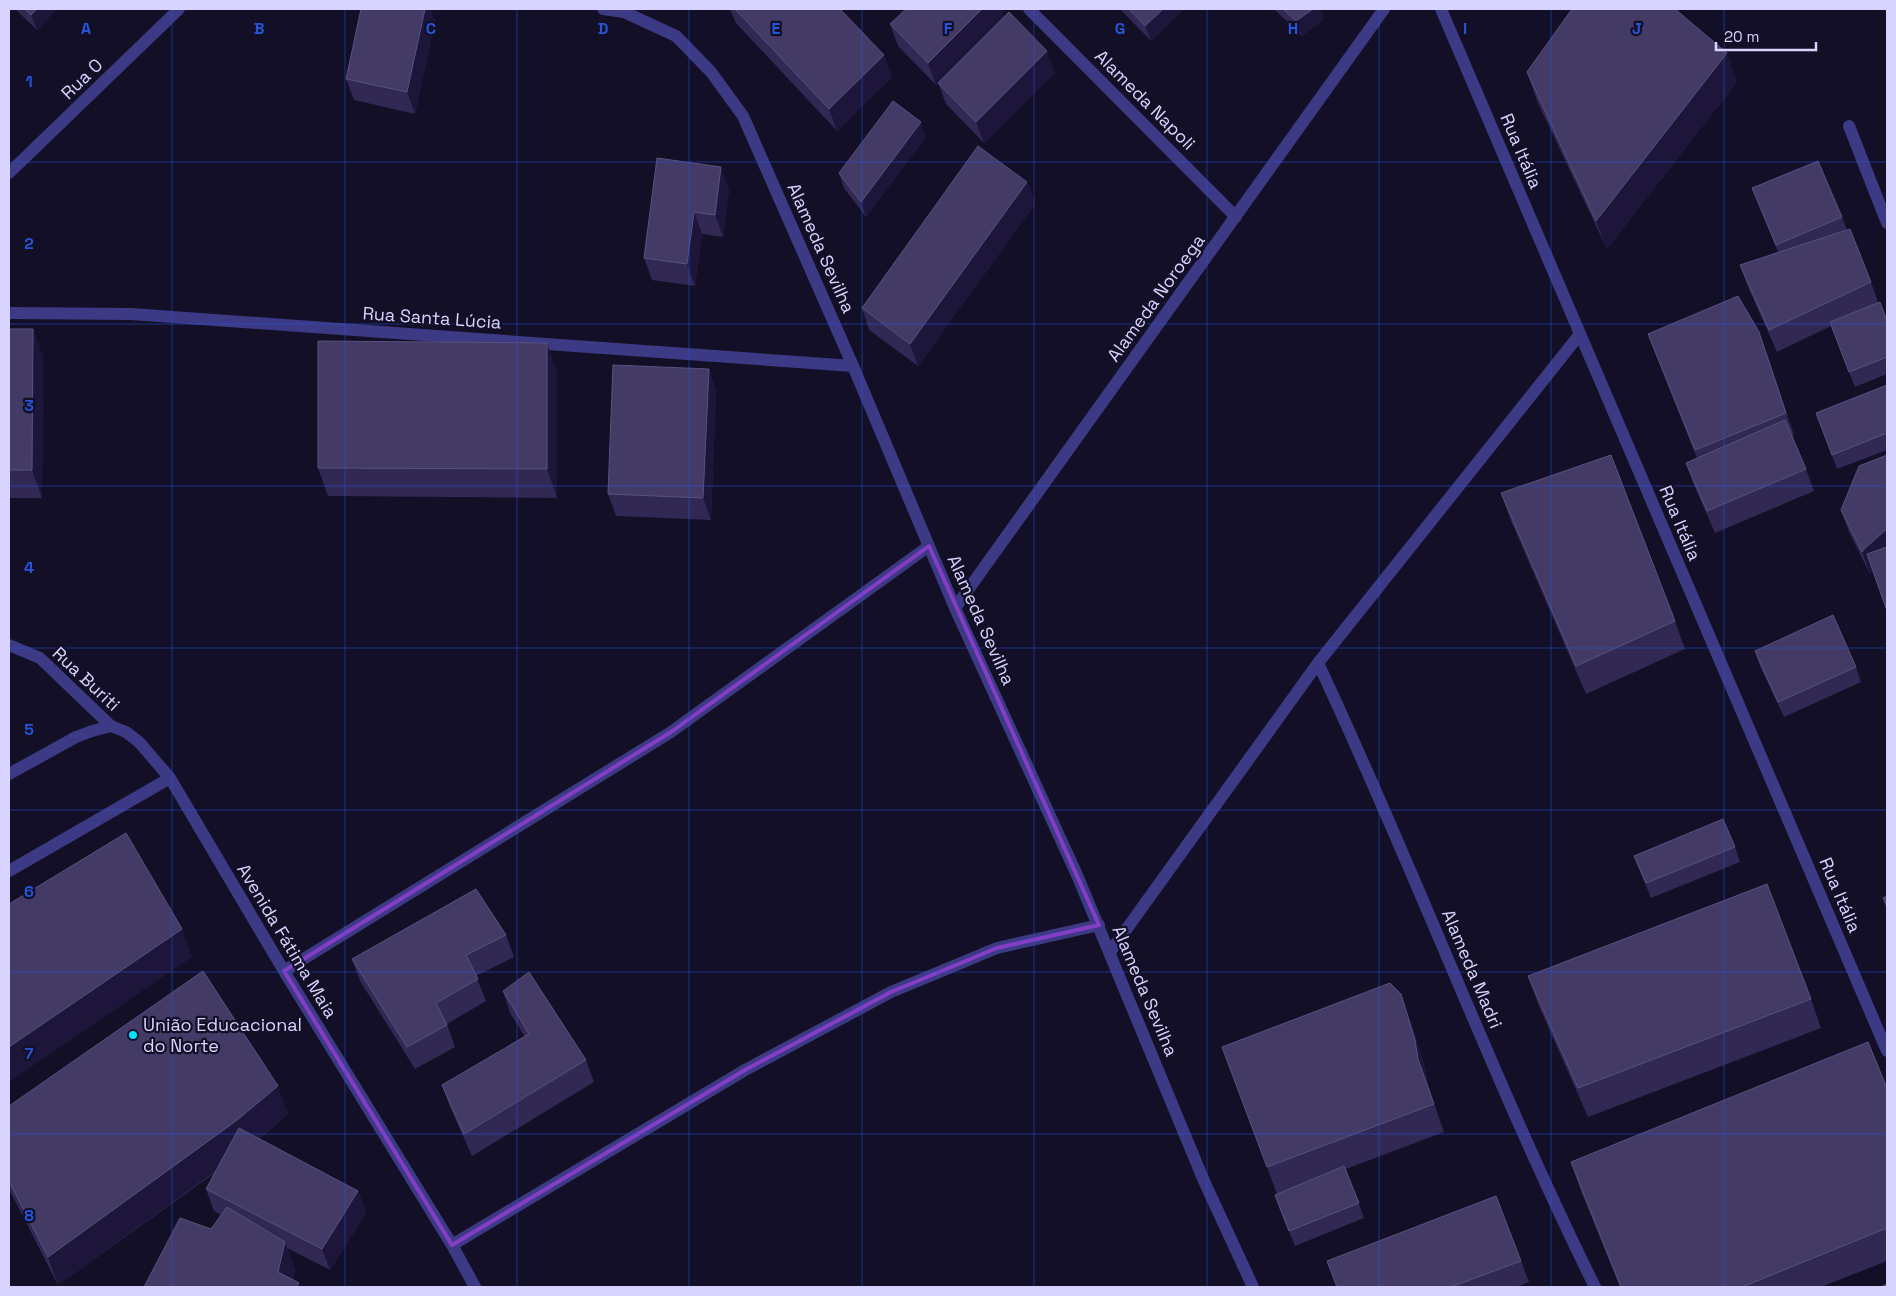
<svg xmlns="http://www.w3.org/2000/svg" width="1896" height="1296" font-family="'Space Grotesk',sans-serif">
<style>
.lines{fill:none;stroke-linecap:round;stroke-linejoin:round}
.minor{stroke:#3d3a85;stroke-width:12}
.wall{fill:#312854}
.shaded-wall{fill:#1d163a}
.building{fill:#433a66;stroke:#5a527e}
.marked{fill:none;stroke:#843dc5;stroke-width:4;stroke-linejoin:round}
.grid{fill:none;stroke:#2655da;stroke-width:1;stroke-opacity:0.55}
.poi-dot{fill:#00e5ff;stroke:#130f26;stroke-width:2}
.labels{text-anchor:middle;stroke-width:4.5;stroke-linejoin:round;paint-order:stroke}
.street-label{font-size:18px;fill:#d9d4ff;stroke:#130f26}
.poi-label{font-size:18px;fill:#d9d4ff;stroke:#130f26;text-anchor:start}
.grid-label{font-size:16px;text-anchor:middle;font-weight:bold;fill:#2655da;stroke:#130f26;stroke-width:4.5;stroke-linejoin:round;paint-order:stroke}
</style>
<rect width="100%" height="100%" fill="#130f26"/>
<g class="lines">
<path class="minor" d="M603 9 624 12 676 36 711 72 743 116 853 366 955 608 1077 875 1204 1181 1253 1287
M1029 9 1236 217
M1441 9 1887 1051
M1849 126 1887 223
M9 173 179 9
M9 313 131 314 853 366
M955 608 1384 9
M9 645 40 658 111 726
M1318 663C1415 869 1494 1083 1595 1287
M9 774 76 737 92 731 111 726 126 732 139 742 170 778 284 971 452 1245 475 1287
M9 871 170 778
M1110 952 1318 663 1580 334
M284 971 671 732 929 546
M452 1245 745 1070 891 992 997 948 1099 925"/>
</g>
<path class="wall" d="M15 9H57L37 30Z
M361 9H430L435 21 415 114 354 100 346 79Z
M730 9H840L892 77 837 131 736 23Z
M1001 9 1004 17 1055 73 984 143 946 104 938 83 973 48 936 85 898 46 890 24Z
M1120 9H1184L1151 41Z
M1274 9H1320L1324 19 1302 36Z
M1527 72 1737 82 1607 249 1537 101Z
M926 137 866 217 844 188 839 173Z
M657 158 729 189 723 237 702 234 695 286 652 280 644 258Z
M1027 182 1035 204 918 366 869 330 862 308Z
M1752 188 1842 217 1847 230 1871 282 1878 302 1887 321V374L1855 387 1831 326 1777 352 1748 287 1740 265 1778 252Z
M9 329H33L43 357 42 498H9Z
M1648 334 1767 353 1794 435 1792 436 1806 469 1814 491 1715 533 1694 485 1686 463 1697 458 1656 355Z
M709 369 716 391 711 520 616 516 608 494Z
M557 371V498L328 496 318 468Z
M1887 385V450L1837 469 1816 413Z
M1501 493 1675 621 1685 649 1586 694 1511 521Z
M1841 510 1872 569 1870 574 1849 532Z
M1755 651 1856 667 1861 682 1784 717 1760 666Z
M1735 847 1740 862 1651 898 1634 856Z
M506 935 514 957 476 976 486 1001 447 1024 455 1047 415 1069 360 981 352 959Z
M1528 976 1811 999 1821 1028 1588 1117 1538 1004Z
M503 991 586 1060 594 1082 472 1156 450 1107 442 1085 525 1037 510 1013Z
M1411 1022 1425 1068 1428 1086 1444 1132 1346 1169 1364 1218 1295 1246 1280 1210 1275 1195 1277 1194 1222 1047Z
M1887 1088V1261L1821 1287H1620L1581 1191 1571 1162Z
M9 1106 288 1114 259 1139 358 1191 366 1213 330 1270 287 1248 295 1270 293 1279 301 1287 211 1229 221 1215 214 1211 206 1189 216 1172 58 1285 9 1189Z
M1327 1261H1521L1529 1282 1516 1287H1337Z"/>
<path class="shaded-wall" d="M37 9H57L37 30 31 15Z
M425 9H430L435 21 415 114 407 92Z
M982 9H1001L1004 17 936 85 928 63Z
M1163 9H1184L1151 41 1145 26Z
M1313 9H1320L1324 19 1302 36 1296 21Z
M1047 51 1055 73 984 143 976 122Z
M1727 53 1737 82 1607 249 1596 221Z
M884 55 892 77 837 131 829 109Z
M921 122 926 137 866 217 861 202Z
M721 167 729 189 723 237 715 215Z
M1027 182 1035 204 918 366 910 344Z
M694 212 702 234 695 286 687 264Z
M33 329 43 357 42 498 32 470Z
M1759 332 1767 353 1794 435 1786 413Z
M547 343 557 371V498L547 469Z
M709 369 716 391 711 520 703 498Z
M1887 529V558L1872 569 1870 574 1862 552 1865 548Z
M182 929 192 957 9 1082V1047Z
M1401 994 1411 1022 1425 1068 1428 1087 1418 1059Z
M278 1086 288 1114 246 1149 58 1285 48 1257Z
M358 1191 366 1213 330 1270 322 1249Z
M285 1242 295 1270 291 1287 278 1272Z
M299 1283 301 1287H296Z"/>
<path class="building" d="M25 9H37L31 15Z
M361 9H425L407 92 346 79Z
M735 9H840L884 55 829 109Z
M906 9H982L928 63 890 24Z
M1129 9H1163L1145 26Z
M1283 9H1313L1296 21Z
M1572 9H1675L1727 53 1596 221 1527 72Z
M1009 12 1047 51 976 122 938 83Z
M893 101 921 122 861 202 839 173Z
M978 146 1027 182 910 344 862 308Z
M657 158 721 167 715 215 694 212 687 264 644 258Z
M1818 161 1842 217 1776 245 1752 188Z
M1850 229 1871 282 1769 330 1740 265Z
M1738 296 1759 332 1786 413 1695 450 1648 334Z
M1880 302 1887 321V357L1849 372 1830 322Z
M9 329H33L32 470H9Z
M318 341 547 343V469L318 468Z
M613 365 709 369 703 498 608 494Z
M1887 385V433L1832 455 1816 413Z
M1785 420 1806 469 1707 511 1686 463Z
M1611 455 1675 621 1576 666 1501 493Z
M1887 455V529L1865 548 1862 552 1841 510 1859 466Z
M1887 547V611L1867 554Z
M1833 615 1856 667 1778 702 1755 651Z
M1723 819 1735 847 1646 883 1634 856Z
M126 833 182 929 9 1047V904Z
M1767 884 1811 999 1578 1088 1528 976Z
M476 889 506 935 466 955 478 979 436 1003 447 1025 407 1047 352 959Z
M1887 896V907L1883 898Z
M203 971 278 1086 236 1121 48 1257 9 1181V1106Z
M529 972 586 1060 464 1134 442 1085 529 1034 503 991Z
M1390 983 1401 994 1415 1040 1418 1059 1434 1104 1267 1167 1222 1047Z
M1868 1042 1887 1088V1228L1742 1287H1621L1571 1162Z
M239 1128 358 1191 322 1249 206 1189Z
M1344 1166 1359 1203 1289 1231 1275 1195Z
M1496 1196 1521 1261 1451 1287H1337L1327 1261Z
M227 1207 285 1242 278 1272 299 1283 296 1287H144L180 1218 211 1229Z
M1887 1284V1287H1881Z"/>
<path class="marked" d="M929 546 1099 925 997 948 891 992 745 1070 452 1245 284 971 671 732Z"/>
<path class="grid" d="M172 9V1287M345 9V1287M517 9V1287M689 9V1287M862 9V1287M1034 9V1287M1207 9V1287M1379 9V1287M1551 9V1287M1724 9V1287M9 162H1887M9 324H1887M9 486H1887M9 648H1887M9 810H1887M9 972H1887M9 1134H1887"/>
<circle class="poi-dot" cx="133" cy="1035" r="5"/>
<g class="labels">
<g class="street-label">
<text transform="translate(82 79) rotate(-44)" y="6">Rua O</text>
<text transform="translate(1145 100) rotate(45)" y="6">Alameda Napoli</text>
<text transform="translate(1521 151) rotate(67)" y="6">Rua Itália</text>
<text transform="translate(821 248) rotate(66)" y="6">Alameda Sevilha</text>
<text transform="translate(1156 298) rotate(-54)" y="6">Alameda Noroega</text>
<text transform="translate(432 318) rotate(4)" y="6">Rua Santa Lúcia</text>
<text transform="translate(1680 523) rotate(67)" y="6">Rua Itália</text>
<text transform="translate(981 620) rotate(66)" y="6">Alameda Sevilha</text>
<text transform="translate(86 679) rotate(43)" y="6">Rua Buriti</text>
<text transform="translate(1840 895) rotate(67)" y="6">Rua Itália</text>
<text transform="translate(287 941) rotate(59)" y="6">Avenida Fátima Maia</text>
<text transform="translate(1472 969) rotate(67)" y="6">Alameda Madri</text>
<text transform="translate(1145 991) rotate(67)" y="6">Alameda Sevilha</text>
</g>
<g class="poi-label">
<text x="143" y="1031">União Educacional<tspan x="143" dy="21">do Norte</tspan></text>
</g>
</g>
<g class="grid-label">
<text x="86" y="34">A</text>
<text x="259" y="34">B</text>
<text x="431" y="34">C</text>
<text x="603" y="34">D</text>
<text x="776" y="34">E</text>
<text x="948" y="34">F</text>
<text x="1120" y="34">G</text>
<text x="1293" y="34">H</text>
<text x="1465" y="34">I</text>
<text x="1637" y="34">J</text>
<text x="29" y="87">1</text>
<text x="29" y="249">2</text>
<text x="29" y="411">3</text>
<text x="29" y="573">4</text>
<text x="29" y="735">5</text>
<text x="29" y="897">6</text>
<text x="29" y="1059">7</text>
<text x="29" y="1221">8</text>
</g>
<rect width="1896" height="1296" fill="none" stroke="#d9d4ff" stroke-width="20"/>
<path d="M1716 42v8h100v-8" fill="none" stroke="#d9d4ff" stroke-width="2.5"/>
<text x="1724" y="42" font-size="15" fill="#d9d4ff" stroke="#130f26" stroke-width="4" paint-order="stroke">20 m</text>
</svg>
